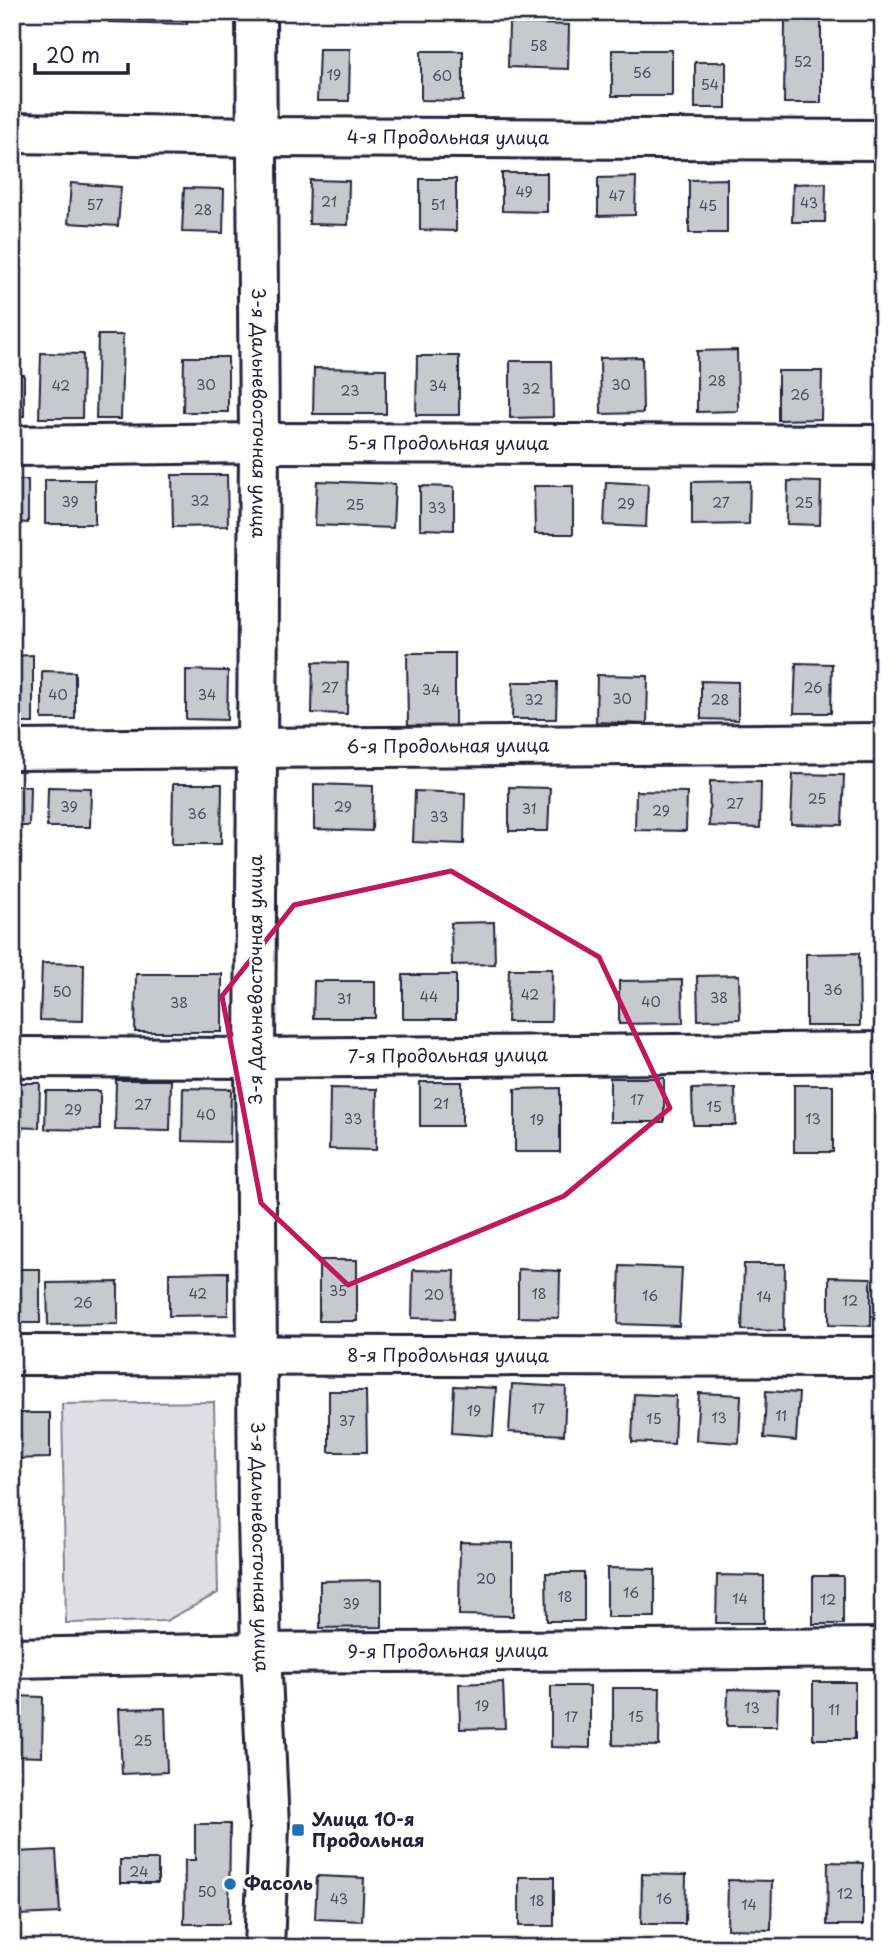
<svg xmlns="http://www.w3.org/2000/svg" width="895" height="1960" font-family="'Playpen Sans',sans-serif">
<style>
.green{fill:#dfdfe2;stroke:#80808e;stroke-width:2}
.building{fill:#c8c8cf;stroke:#22223b;stroke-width:2}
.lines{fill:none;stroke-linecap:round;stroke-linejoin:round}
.minor-casing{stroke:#22223b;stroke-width:44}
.minor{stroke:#fff;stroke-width:38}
.marked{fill:none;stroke:#c2185b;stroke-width:5;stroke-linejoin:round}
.poi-dot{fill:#1f6fb2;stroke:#fff;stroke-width:2.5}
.labels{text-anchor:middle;stroke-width:6;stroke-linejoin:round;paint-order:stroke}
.number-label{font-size:14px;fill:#4c4c60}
.street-label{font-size:18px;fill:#22223b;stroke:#fff}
.poi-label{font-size:18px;font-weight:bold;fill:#22223b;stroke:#fff;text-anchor:start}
</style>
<rect width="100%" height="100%" fill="#fff"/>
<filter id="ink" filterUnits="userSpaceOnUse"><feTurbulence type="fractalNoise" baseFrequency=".0143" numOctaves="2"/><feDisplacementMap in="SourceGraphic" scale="14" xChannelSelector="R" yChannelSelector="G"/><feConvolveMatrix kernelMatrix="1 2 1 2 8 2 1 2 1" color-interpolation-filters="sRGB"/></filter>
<g filter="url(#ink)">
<path class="green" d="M214 1402 218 1593 166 1621 66 1623 62 1404Z"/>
<path class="building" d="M109 12H187V24L109 22Z
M785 21H821V103H784Z
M509 23 569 25 568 69 508 67Z
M319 49H350L349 101H317Z
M612 50H672V96H612Z
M421 51H463V101L421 100Z
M695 62H726V108H695Z
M502 173H547V212L502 211Z
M636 177 635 215 598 216V178Z
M420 179H456V231L420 230Z
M727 179V233H689V180Z
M310 180 349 181 348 225 309 224Z
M878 180H883V218H877Z
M71 183 121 187 118 226 68 223Z
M826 183 825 222H792L793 184Z
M184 188 224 189 223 233 182 232Z
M98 335H123L121 419H96Z
M737 350 738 411 697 412V351Z
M41 353 83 354 82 418H39Z
M417 356H459V415H416Z
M184 357H228V412H183Z
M642 357 643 413 601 414 600 358Z
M510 361H552L553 417 510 418Z
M314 368 386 369V414H313Z
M778 371H822L821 419 778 420Z
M12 374 24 375V416H12Z
M172 475H227L228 526 173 527Z
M12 480H28V523L12 522Z
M45 480H95V524H45Z
M317 481 395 484 393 528 315 525Z
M750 481 749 524 692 525V482Z
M788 481 821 482 820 525 787 524Z
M606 482 648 484 646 527 604 525Z
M420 486 454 487V530L420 529Z
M534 486H573V534H535Z
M407 653H455V726L408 727Z
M33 655V723H12V656Z
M313 662 348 663 347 714 312 713Z
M796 663 832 664 831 713H794Z
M186 670 228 671 227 720 186 719Z
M42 671 75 672V719H42Z
M597 675 648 676 647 724 596 722Z
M701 681 738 682V720L701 719Z
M513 682H557L556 719H512Z
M793 774 844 775 842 825 791 824Z
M710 781 761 782 760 828 709 826Z
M173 784H222L221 844H172Z
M314 784 373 786 372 831 314 829Z
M12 786H30L29 826H12Z
M48 787 91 788 90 827H47Z
M509 787 550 788 548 831H509Z
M415 791 465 793 464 844 413 842Z
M636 791 687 792 686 831 635 830Z
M494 922 495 964 452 965 451 923Z
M859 953 860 1026H806V954Z
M42 963 84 964 83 1021 40 1020Z
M509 969H552L551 1022H507Z
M136 974H222V1032H135Z
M403 975H456V1019H403Z
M739 975 740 1019 698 1020 697 976Z
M682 980 683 1023 619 1024V981Z
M314 981H375V1018H313Z
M610 1078H664V1122H610Z
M116 1080H171L170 1131 115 1130Z
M420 1082H462V1126H420Z
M12 1083H40L39 1128 12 1127Z
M794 1085H833V1152H794Z
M183 1088 231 1089 230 1142 182 1141Z
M330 1088 377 1089 376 1150 329 1149Z
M560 1088V1152H515V1089Z
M735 1088 736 1125H693L692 1089Z
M46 1091H100V1130L45 1129Z
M319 1260H357V1321H319Z
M744 1264H785L784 1331 742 1330Z
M620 1266 682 1268 679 1326 618 1324Z
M12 1269H40V1323H12Z
M518 1269 560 1271 559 1318 518 1317Z
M413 1270 455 1271 454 1319 412 1318Z
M228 1272V1315L169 1316V1273Z
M829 1277 871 1278V1326L829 1325Z
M118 1282V1324L48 1325 47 1283Z
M512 1384 566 1387 564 1435 509 1432Z
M454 1386 496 1388 493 1436 452 1433Z
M329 1391H366L367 1452H329Z
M766 1391 799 1393 796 1441 764 1438Z
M699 1393 741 1395 739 1443 696 1440Z
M634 1394 676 1396 674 1444 632 1442Z
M12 1413H50V1458L12 1459Z
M460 1542 513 1543V1616L459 1615Z
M607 1568 655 1569V1617H607Z
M546 1573H584V1621H547Z
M717 1575 764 1576V1623H716Z
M813 1576H843V1624H813Z
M382 1580V1627L320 1628V1581Z
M503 1682 505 1728 460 1729 459 1684Z
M813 1682H855V1739H813Z
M551 1686H590V1748L551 1747Z
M613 1688H660L659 1746 613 1745Z
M728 1689 778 1690 777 1726H727Z
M12 1696 43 1697 42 1757 12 1756Z
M165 1708 167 1772 122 1774 119 1709Z
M195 1824H230L229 1924H184L185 1860H195Z
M56 1850 60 1913 19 1915 16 1852Z
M120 1860H158V1883H120Z
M828 1862 863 1863V1925H827Z
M642 1874 686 1875 685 1924H641Z
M317 1876 364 1878 362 1921 315 1919Z
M519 1877H554V1926H519Z
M728 1880 772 1881 771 1930 727 1929Z"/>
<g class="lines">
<g class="minor-casing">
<g id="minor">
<path id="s1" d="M256 12 259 443 255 1058 258 1518 261 1653 269 1826 264 1948"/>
<path id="s2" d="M12 133 257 137 883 140"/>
<path id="s3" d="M12 446 259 443 883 445"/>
<path id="s4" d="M12 750 883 743"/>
<path id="s5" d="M12 1057 255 1058 883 1052"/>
<path id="s6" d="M12 1355 883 1357"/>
<path id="s7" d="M12 1658 261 1653 883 1648"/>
</g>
</g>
<use href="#minor" class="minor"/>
</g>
</g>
<path class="marked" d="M451 871 599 957 670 1108 564 1196 348 1285 261 1203 222 996 294 905Z"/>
<g class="poi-dot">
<rect x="291" y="1823" width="14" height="14" rx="3.5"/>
<circle cx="230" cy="1884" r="7"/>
</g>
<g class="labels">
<g class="number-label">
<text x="539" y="51">58</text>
<text x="803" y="67">52</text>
<text x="642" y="78">56</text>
<text x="334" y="80">19</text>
<text x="442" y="81">60</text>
<text x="710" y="90">54</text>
<text x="524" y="197">49</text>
<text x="617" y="201">47</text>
<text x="329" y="207">21</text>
<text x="809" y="208">43</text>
<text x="95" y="210">57</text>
<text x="438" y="210">51</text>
<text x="708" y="211">45</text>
<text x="203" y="215">28</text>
<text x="717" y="386">28</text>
<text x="206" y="390">30</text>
<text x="621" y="390">30</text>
<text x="61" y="391">42</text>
<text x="438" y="391">34</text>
<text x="531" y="394">32</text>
<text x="350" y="396">23</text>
<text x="800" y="400">26</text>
<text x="200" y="506">32</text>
<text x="70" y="507">39</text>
<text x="721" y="508">27</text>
<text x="804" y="508">25</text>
<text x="626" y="509">29</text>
<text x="355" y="510">25</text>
<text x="437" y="513">33</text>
<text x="330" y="693">27</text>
<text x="813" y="693">26</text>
<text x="431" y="695">34</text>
<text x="58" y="700">40</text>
<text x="207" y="700">34</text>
<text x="622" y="704">30</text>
<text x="534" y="705">32</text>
<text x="720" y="705">28</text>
<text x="817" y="804">25</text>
<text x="735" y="809">27</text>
<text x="69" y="812">39</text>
<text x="343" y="812">29</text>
<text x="529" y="814">31</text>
<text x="661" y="816">29</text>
<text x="197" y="819">36</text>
<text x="439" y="822">33</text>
<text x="833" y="995">36</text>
<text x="62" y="997">50</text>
<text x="530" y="1000">42</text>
<text x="429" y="1002">44</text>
<text x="719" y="1003">38</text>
<text x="344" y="1004">31</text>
<text x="651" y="1007">40</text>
<text x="179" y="1008">38</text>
<text x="637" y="1105">17</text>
<text x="441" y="1109">21</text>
<text x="143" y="1110">27</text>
<text x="714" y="1112">15</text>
<text x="73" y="1115">29</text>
<text x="206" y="1120">40</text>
<text x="353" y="1124">33</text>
<text x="813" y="1124">13</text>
<text x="537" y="1125">19</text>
<text x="338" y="1296">35</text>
<text x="198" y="1299">42</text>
<text x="539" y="1299">18</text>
<text x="434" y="1300">20</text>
<text x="650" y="1301">16</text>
<text x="764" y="1302">14</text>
<text x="850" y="1306">12</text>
<text x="83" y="1308">26</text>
<text x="538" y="1414">17</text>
<text x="474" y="1416">19</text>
<text x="781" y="1421">11</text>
<text x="719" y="1423">13</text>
<text x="654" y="1424">15</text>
<text x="347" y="1426">37</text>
<text x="486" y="1584">20</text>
<text x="631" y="1598">16</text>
<text x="565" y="1602">18</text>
<text x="740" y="1604">14</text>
<text x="828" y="1605">12</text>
<text x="351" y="1609">39</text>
<text x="482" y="1711">19</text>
<text x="752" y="1713">13</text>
<text x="834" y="1715">11</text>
<text x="571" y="1722">17</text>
<text x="636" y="1722">15</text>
<text x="143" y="1746">25</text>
<text x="139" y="1877">24</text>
<text x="207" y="1897">50</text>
<text x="845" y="1899">12</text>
<text x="339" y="1904">43</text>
<text x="664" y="1904">16</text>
<text x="537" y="1906">18</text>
<text x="749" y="1910">14</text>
</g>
<g class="street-label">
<text dy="6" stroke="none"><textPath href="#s2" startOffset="436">4-я Продольная улица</textPath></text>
<text dy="6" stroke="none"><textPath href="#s1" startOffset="401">3-я Дальневосточная улица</textPath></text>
<text dy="6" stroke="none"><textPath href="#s3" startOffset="436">5-я Продольная улица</textPath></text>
<text dy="6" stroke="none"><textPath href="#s4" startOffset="436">6-я Продольная улица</textPath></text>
<text transform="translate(256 980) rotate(-90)" y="6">3-я Дальневосточная улица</text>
<text dy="6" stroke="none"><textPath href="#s5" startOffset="436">7-я Продольная улица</textPath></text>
<text dy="6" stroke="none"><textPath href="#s6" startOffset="436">8-я Продольная улица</textPath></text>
<text dy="6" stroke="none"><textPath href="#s1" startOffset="1535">3-я Дальневосточная улица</textPath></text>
<text dy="6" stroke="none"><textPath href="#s7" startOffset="436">9-я Продольная улица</textPath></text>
</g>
<g class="poi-label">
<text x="312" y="1826">Улица 10-я<tspan x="312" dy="21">Продольная</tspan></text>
<text x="244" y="1890">Фасоль</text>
</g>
</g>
<rect width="895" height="1960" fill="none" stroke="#fff" stroke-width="42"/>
<rect x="21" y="21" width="853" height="1918" fill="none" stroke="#22223b" stroke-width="2.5" filter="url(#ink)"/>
<path d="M35 63v10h93v-10" fill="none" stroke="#22223b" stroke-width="3.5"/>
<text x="46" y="63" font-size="21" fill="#22223b" stroke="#ffffff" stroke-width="5" paint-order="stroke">20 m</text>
</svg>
